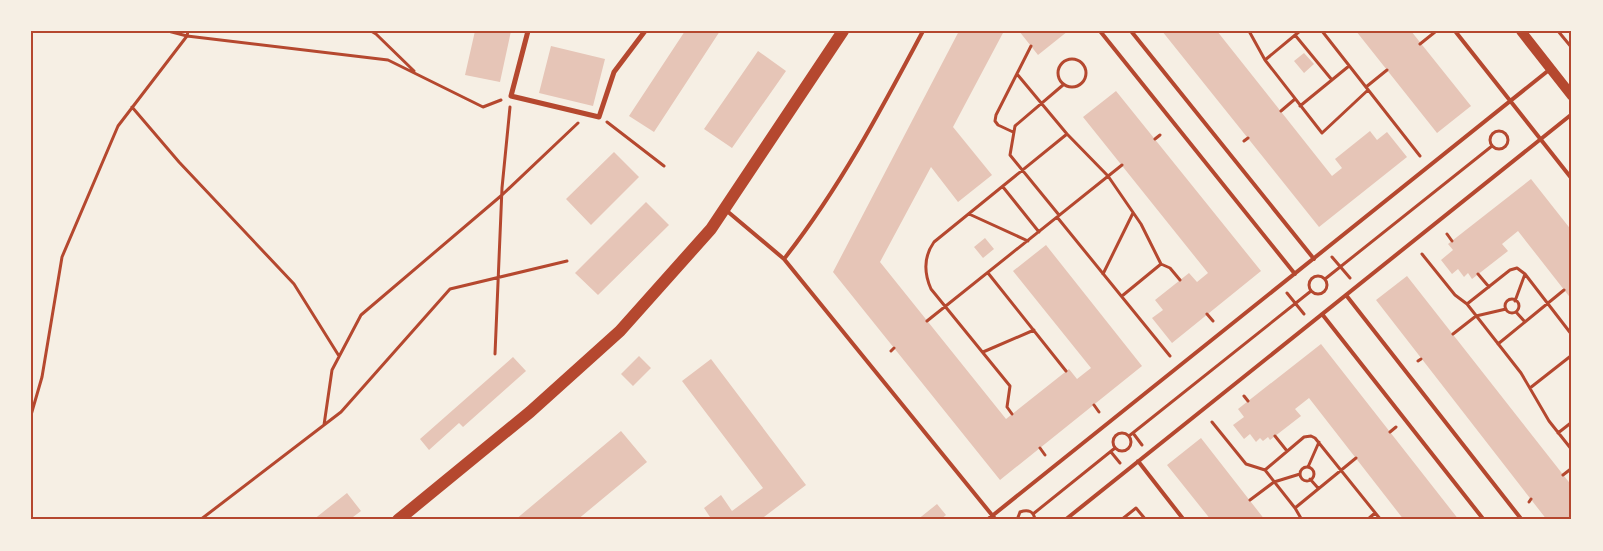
<svg xmlns="http://www.w3.org/2000/svg" width="1603" height="551" font-family="Lato,sans-serif">
<style>
.building{fill:#e6c5b7}
.lines{fill:none;stroke-linecap:round;stroke-linejoin:round}
.path{stroke:#b5482f;stroke-width:3}
.service{stroke:#b5482f;stroke-width:4}
.minor{stroke:#b5482f;stroke-width:5}
.secondary{stroke:#b5482f;stroke-width:10}
.primary{stroke:#b5482f;stroke-width:12}
.neatline{fill:none;stroke:#b5482f;stroke-width:2}
</style>
<rect width="100%" height="100%" fill="#f6efe4"/>
<path class="building" d="M475 31H511L500 82 465 75Z
M685 31H720L654 132 629 116Z
M959 31H1004L953 127 992 175 958 202 931 167 880 262 1006 419 1069 369 1077 379 1091 368 1013 271 1046 245 1142 366 1000 480 833 272Z
M1019 31H1068L1038 55Z
M1162 31H1217L1332 176 1342 168 1335 159 1370 131 1377 140 1387 132 1407 157 1319 227Z
M1356 31H1411L1471 106 1437 133Z
M551 46 605 59 593 106 539 93Z
M758 51 786 71 732 148 704 129Z
M1304 53 1314 64 1304 73 1294 61Z
M1116 91 1261 271 1172 343 1152 318 1163 310 1155 300 1189 273 1197 282 1208 273 1083 117Z
M614 152 639 177 591 225 566 199Z
M1531 179 1572 231V300L1518 231 1502 244 1508 251 1472 279 1468 273 1464 277 1458 269 1452 274 1441 260 1453 250 1448 244Z
M646 202 669 225 598 295 575 273Z
M985 238 994 249 983 258 974 247Z
M1407 276 1572 486V520H1547L1376 300Z
M1321 344 1459 520H1404L1309 398 1295 409 1301 416 1270 440 1268 437 1263 441 1260 438 1256 442 1250 434 1244 439 1233 425 1244 417 1238 409Z
M639 356 651 368 633 386 621 374Z
M513 357 526 371 463 427 459 423 429 450 420 439Z
M711 359 806 485 760 520H712L704 508 721 495 732 511 763 488 682 381Z
M621 431 647 462 577 520H515Z
M1201 438 1265 520H1211L1167 465Z
M347 493 361 511 349 520H313Z
M937 504 946 515 940 520H917Z"/>
<g class="lines">
<path class="path" d="M168 31 187 36 388 60 483 107 501 100
M371 31 376 34 414 71
M1249 31 1265 60 1322 133 1368 90
M1322 31 1420 156
M1558 31 1572 48
M1295 35 1332 80
M1420 44 1435 32
M1058 73a14 14 0 1 1 28 0a14 14 0 1 1-28 0Z
M1265 60 1300 31
M1017 74 1067 134 1108 176 1141 224 1161 264 1122 296
M1366 87 1387 70
M1300 106 1349 66
M132 107 179 162 294 284 339 356
M1281 111 1295 99
M607 122 664 166
M1490 140a9 9 0 1 1 18 0a9 9 0 1 1-18 0Z
M1013 132 998 125 995 121 996 115 1031 46
M1155 139 1160 135
M1244 141 1248 138
M1003 187 1039 232
M969 214 1028 241
M1059 215 1010 155 1015 126 1063 85
M1057 217 1170 356
M1447 234 1452 241
M1422 254 1455 295 1467 304
M1332 257 1350 278
M1161 264 1170 268 1180 280
M988 273 1066 371
M1103 274 1133 213
M1478 274 1489 287
M1309 285a9 9 0 1 1 18 0a9 9 0 1 1-18 0Z
M1325 279 1492 146
M1287 293 1304 314
M1505 306a7 7 0 1 1 14 0a7 7 0 1 1-14 0Z
M1515 301 1525 274
M1516 312 1525 322
M1207 314 1213 321
M927 321 1122 165
M1453 334 1476 316 1506 309
M1572 335 1525 274 1517 268 1510 270 1467 304 1521 373 1549 421 1572 450
M1498 344 1564 290
M891 351 894 348
M983 352 1034 330
M495 354 502 188 510 107
M1418 361 1421 359
M1530 388 1572 355
M1244 396 1248 401
M1094 405 1099 412
M1012 414 1007 407 1010 386 931 289C924 273 924 256 934 242L1067 134
M31 415 42 377 62 257 118 126 187 36 188 31
M1212 422 1246 464 1265 470 1295 508 1302 520
M324 425 332 370 361 315 502 195 578 123
M1390 432 1396 427
M1113 442a9 9 0 1 1 18 0a9 9 0 1 1-18 0Z
M1133 433 1142 445
M1558 433 1572 422
M1129 436 1311 291
M1275 436 1287 451
M1040 448 1045 455
M1111 452 1120 463
M1308 467 1319 442
M1300 474a7 7 0 1 1 14 0a7 7 0 1 1-14 0Z
M1265 470 1304 437 1311 436 1315 438 1381 520
M1563 475 1572 468
M1310 479 1318 488
M1250 500 1274 482 1300 474
M1529 502 1531 499
M1295 508 1356 458
M1033 514 1115 448
M200 520 341 412 450 289 567 261
M1017 520 1020 512C1028 509 1034 511 1035 520
M1121 520 1136 508 1146 520
M1367 520 1375 513"/>
<path class="service" d="M1100 31 1295 274
M1131 31 1314 259
M1455 31 1572 179
M727 211 784 259 996 520
M784 259C839 189 881 110 923 31
M1346 295 1522 520
M1322 314 1484 520
M1138 461 1184 520
M987 520 1549 70
M1065 520 1572 114"/>
<path class="minor" d="M528 31 511 96 599 117 614 72 645 31"/>
<path class="secondary" d="M1521 31 1572 96"/>
<path class="primary" d="M398 520 530 412 620 331 711 229 843 31"/>
</g>
<rect width="1603" height="551" fill="none" stroke="#f6efe4" stroke-width="65"/>
<rect x="32" y="32" width="1538" height="486" class="neatline"/>
</svg>
